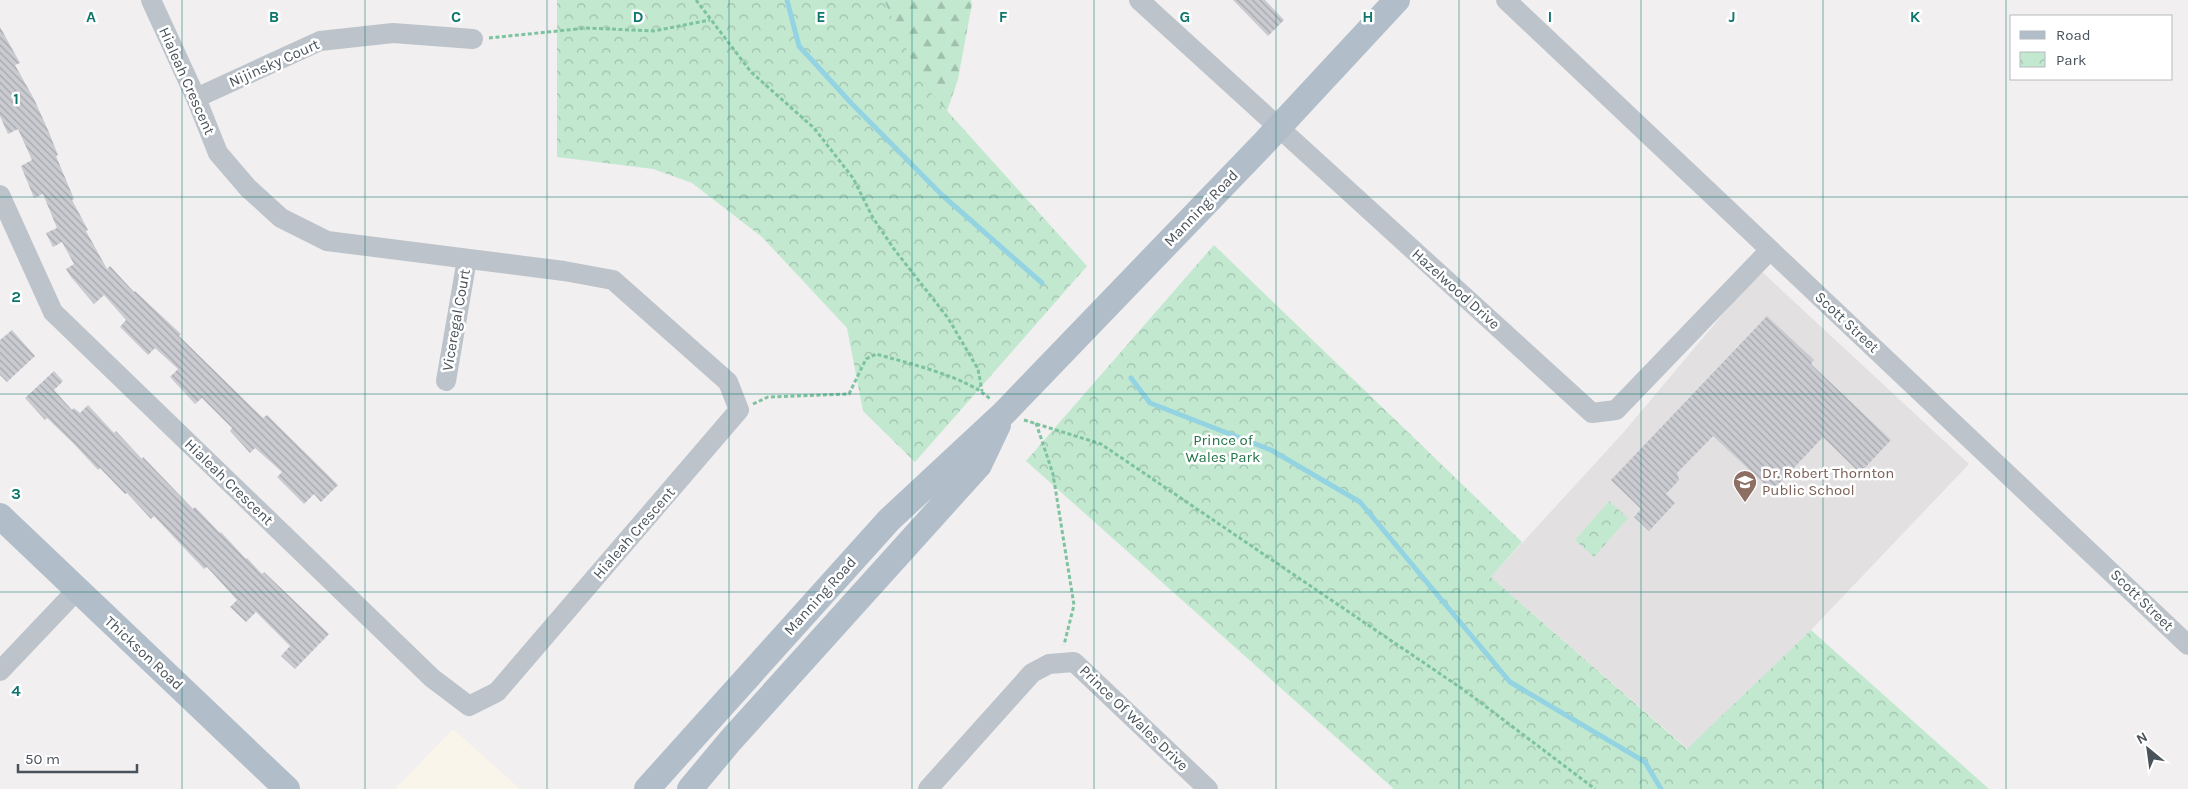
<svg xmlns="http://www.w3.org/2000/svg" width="2188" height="789" font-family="Karla,sans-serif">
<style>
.commercial{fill:#faf5ea}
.education{fill:#e2e0e0}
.forest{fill:url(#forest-firs)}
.park{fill:url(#park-crowns)}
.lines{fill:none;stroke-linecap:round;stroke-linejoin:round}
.stream{stroke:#94d3e1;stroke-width:5}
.building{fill:url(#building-back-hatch)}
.path{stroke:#7ec3a0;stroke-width:3;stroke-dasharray:4 2.5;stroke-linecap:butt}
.minor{stroke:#bcc3ca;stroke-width:20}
.major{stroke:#b1beca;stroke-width:26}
.grid{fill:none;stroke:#0f766e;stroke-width:1;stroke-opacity:0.55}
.labels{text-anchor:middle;stroke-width:5;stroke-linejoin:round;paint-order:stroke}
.street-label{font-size:15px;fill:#49525a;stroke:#fff}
.park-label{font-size:15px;fill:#227348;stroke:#fff}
.education-label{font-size:15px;fill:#785e54;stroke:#fff;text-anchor:start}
.grid-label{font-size:16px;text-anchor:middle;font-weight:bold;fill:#0f766e;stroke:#fff;stroke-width:5;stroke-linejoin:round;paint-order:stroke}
</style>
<defs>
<pattern id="forest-firs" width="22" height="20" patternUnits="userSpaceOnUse" patternTransform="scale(1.25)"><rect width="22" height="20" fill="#c2e9d0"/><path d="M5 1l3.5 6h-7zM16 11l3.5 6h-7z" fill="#a0bfac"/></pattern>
<pattern id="park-crowns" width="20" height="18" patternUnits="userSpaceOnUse" patternTransform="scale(1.25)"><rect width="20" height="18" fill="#c2e9d0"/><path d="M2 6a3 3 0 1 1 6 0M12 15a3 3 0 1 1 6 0" fill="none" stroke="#a0bfac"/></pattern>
<pattern id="building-back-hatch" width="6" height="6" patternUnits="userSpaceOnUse" patternTransform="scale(1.25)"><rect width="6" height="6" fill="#c9cbd1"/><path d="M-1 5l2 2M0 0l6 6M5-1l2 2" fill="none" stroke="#a5a7ad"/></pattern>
</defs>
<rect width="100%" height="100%" fill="#f1efef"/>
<path class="commercial" d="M453 729 520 789H395Z"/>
<path class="education" d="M1760 270 1969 464 1811 630 1688 749 1491 577 1623 433Z"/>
<path class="forest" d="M826 0H971L972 4 958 79 947 111Z"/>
<path class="park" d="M557 0H884L922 83 1087 266 915 462 863 411 847 328 762 237 692 183 653 169 557 157Z
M1214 245 1522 542 1491 577 1687 749 1811 630 1989 789H1394L1026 461Z
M1609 501 1628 518 1594 557 1575 540Z"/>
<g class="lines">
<path class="stream" d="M787 0 799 46 852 104 942 195 1042 283
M1131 378 1150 403 1271 450 1360 502 1510 682 1645 762 1661 789"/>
</g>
<path class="building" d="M1233 0H1265L1284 20 1268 36Z
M0 27 20 63 15 65 34 99 48 130 58 155 56 156 74 199 72 200 88 230 86 231 107 269 110 266 134 292 135 291 181 334 179 336 263 418 267 415 338 485 321 502 314 494 304 504 277 477 282 472 255 448 250 453 230 431 232 428 202 398 195 404 170 377 178 369 155 348 148 355 120 327 126 320 104 295 94 304 71 277 66 269 74 264 62 242 53 247 46 233 57 228 43 194 34 198 21 166 32 160 18 129 8 134 0 116Z
M1767 316 1814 360 1811 364 1891 440 1860 473 1823 437 1772 491 1713 436 1677 473 1679 480 1666 494 1675 503 1649 531 1634 517 1641 509 1611 480Z
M12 330 35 356 7 382 0 375V340Z
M54 371 63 381 54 390 72 410 74 408 80 413 88 405 114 433 116 431 142 459 143 457 193 509 195 507 220 533 221 532 246 559 247 558 262 574 264 572 329 634 295 669 281 656 290 646 256 612 246 622 230 607 237 600 207 567 204 569 154 516 151 519 127 493 125 494 100 468 98 470 75 445 47 418 45 420 25 398Z"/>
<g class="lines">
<path class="path" d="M696 0 751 72 814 128 853 178 873 218 894 249 948 318 978 369 982 391
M489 38 587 28 654 31 710 20
M753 404 768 397 849 394 866 359 876 354C907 363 968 377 990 399
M1024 420 1101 444 1464 690 1595 789
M1036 423 1053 474 1074 605 1064 645"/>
<path class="minor" d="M1139 0 1592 413 1616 410 1770 250
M1506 0 2188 645
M196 98 320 41 393 33 473 39
M0 195 53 312 432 678 469 706 497 692 739 410 728 382 613 280 564 271 327 241 281 218 248 188 218 153 196 98 151 0
M446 381 467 259
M0 671 77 590
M928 789 1032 673 1049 664 1074 662 1208 789"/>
<path class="major" d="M0 516 287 789
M647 789 889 520 1004 413 1264 143 1397 0
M690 789 730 741 979 465 998 425"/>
</g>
<path class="grid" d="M182 0V789M365 0V789M547 0V789M729 0V789M912 0V789M1094 0V789M1276 0V789M1459 0V789M1641 0V789M1823 0V789M2006 0V789M0 197H2188M0 394H2188M0 592H2188"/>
<defs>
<g id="school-pin" transform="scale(1.25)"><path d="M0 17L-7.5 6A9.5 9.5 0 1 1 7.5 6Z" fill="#8d6e63" stroke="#fff"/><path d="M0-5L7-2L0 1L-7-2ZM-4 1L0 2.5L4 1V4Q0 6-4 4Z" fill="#fff"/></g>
</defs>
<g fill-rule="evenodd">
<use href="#school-pin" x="1745" y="482"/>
</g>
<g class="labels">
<g class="street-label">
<text transform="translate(274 63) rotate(-24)" y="5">Nijinsky Court</text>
<text transform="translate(187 81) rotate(66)" y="5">Hialeah Crescent</text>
<text transform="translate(1201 208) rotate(-46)" y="5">Manning Road</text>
<text transform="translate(1456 289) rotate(42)" y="5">Hazelwood Drive</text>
<text transform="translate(456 320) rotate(-80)" y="5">Viceregal Court</text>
<text transform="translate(1847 322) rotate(43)" y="5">Scott Street</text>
<text transform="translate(229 482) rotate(44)" y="5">Hialeah Crescent</text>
<text transform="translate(634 533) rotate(-49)" y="5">Hialeah Crescent</text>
<text transform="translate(820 596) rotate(-48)" y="5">Manning Road</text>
<text transform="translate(2142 600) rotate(44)" y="5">Scott Street</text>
<text transform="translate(144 653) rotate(43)" y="5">Thickson Road</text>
<text transform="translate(1134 718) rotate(44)" y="5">Prince Of Wales Drive</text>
</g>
<g class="park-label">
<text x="1223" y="445">Prince of<tspan x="1223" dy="17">Wales Park</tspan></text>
</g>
<g class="education-label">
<text x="1762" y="478">Dr. Robert Thornton<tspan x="1762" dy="17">Public School</tspan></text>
</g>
</g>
<g class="grid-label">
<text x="91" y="22">A</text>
<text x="274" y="22">B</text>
<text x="456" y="22">C</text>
<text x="638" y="22">D</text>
<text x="821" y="22">E</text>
<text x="1003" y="22">F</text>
<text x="1185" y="22">G</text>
<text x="1368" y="22">H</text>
<text x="1550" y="22">I</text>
<text x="1732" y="22">J</text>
<text x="1915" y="22">K</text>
<text x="16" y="104">1</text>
<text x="16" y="302">2</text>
<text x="16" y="499">3</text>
<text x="16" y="696">4</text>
</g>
<rect x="2010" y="15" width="162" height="65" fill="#ffffff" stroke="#b6babd"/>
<rect x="2020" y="31" width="25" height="8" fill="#b1beca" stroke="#b6babd"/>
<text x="2056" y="40" font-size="15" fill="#49525a">Road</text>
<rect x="2020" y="52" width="25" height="15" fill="url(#park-crowns)" stroke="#b6babd"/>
<text x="2056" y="65" font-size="15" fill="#49525a">Park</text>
<g transform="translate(2148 749) rotate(331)" stroke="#ffffff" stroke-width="4" paint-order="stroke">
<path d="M0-4L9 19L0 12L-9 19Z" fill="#49525a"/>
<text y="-8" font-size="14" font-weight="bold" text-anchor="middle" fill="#49525a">N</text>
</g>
<path d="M18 764v8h119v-8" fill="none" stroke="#49525a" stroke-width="2.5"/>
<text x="25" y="764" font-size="15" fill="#49525a" stroke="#ffffff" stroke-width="4" paint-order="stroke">50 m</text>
</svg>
